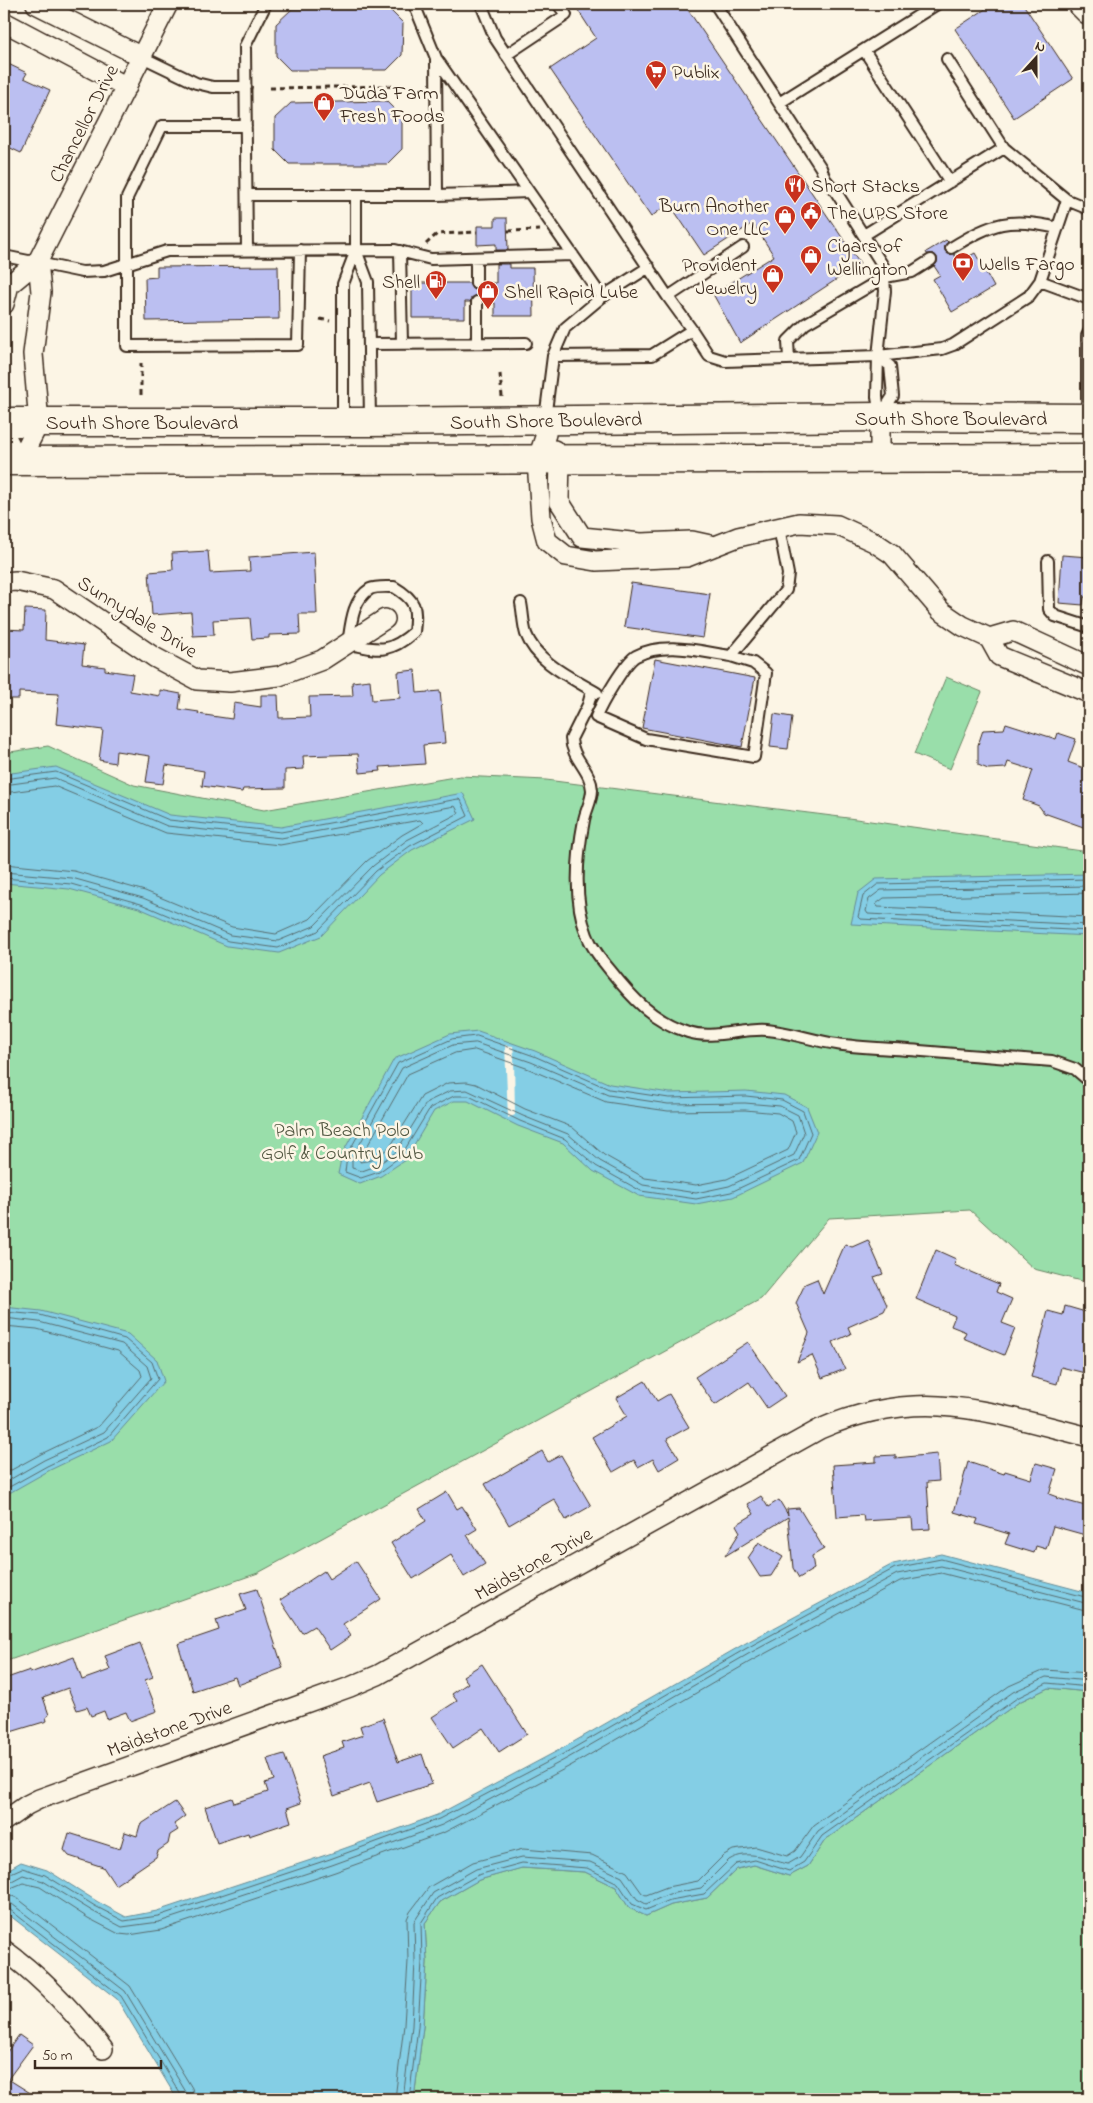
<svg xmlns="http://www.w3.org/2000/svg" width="1093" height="2103" font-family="'Indie Flower',sans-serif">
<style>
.green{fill:#99deaa;stroke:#6a8464}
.water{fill:#84cee5;stroke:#678c95}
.pier{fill:#fcf5e5}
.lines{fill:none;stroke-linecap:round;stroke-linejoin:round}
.shore{stroke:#586c6e;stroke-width:1}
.building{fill:#bbbff1;stroke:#3b2a1e}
.lane-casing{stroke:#3b2a1e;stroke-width:14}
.street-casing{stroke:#3b2a1e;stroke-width:22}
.secondary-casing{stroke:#3b2a1e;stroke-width:31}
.path{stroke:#3b2a1e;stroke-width:3;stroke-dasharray:5 4;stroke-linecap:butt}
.lane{stroke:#fcf5e5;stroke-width:10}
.street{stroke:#fcf5e5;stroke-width:19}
.secondary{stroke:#fcf5e5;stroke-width:28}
.labels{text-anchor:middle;stroke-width:5;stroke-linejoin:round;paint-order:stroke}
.poi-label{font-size:20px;fill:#3b2a1e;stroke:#fcf5e5;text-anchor:start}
.street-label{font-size:20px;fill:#3b2a1e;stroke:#fcf5e5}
.park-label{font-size:20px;fill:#525741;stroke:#fcf5e5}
</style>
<rect width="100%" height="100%" fill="#fcf5e5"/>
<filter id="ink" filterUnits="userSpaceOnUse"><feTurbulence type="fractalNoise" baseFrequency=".02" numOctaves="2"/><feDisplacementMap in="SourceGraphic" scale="10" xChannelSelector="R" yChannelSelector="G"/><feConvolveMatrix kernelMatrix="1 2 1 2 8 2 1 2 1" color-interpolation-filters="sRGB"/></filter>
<g filter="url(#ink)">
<path class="green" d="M946 677 982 692 950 769 914 754Z
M48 746 134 785 264 810 460 776 546 780 856 819 1089 852V1283L1034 1269 970 1210 829 1218 761 1299 258 1573 4 1662V753Z
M1048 1688 1089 1692V2099H414L423 2027 427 1962 425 1923 440 1902 479 1880 521 1868 585 1872 616 1887 629 1908 646 1916 671 1905 707 1898 737 1869 754 1865 789 1876 808 1866 825 1840 1019 1702Z"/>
<path class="water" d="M56 767 170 815 281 827 463 793 475 819 412 850 379 875 321 936 279 953 227 946 139 908 69 889 4 883V774Z
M1089 874V936L851 924 858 893 876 879Z
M478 1031 535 1051 610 1084 670 1093 746 1091 784 1095 807 1107 817 1132 803 1163 733 1197 696 1204 639 1196 593 1171 563 1143 518 1126 468 1101H454L434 1111 405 1160 381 1176 360 1184 338 1174 342 1154 394 1059 450 1034Z
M4 1307 41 1311 128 1334 157 1360 164 1381 111 1441 50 1470 4 1496Z
M941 1554 1089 1593V1692L1048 1688 1019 1702 825 1840 808 1866 789 1876 754 1865 737 1869 707 1898 671 1905 646 1916 629 1908 616 1887 585 1872 522 1868 479 1880 440 1902 425 1923 427 1962 423 2027 414 2099H177L117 1999 4 1911V1872L21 1862 47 1870 98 1902 126 1917 157 1911 329 1854 437 1815 563 1748 744 1644 893 1564Z"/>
<path class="pier" d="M505 1045 513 1046 514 1055 515 1115 508 1118Z"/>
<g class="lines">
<path class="shore" d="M4 779 56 772 169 820 281 832 458 799 461 800 468 816 410 846 376 871 318 931 278 948 228 941 141 904 71 884 4 878
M4 785 55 778 167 826 281 838 455 806 459 813 407 840 373 866 314 926 278 941 230 935 143 898 72 878 4 872
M4 793 54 786 166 833 280 845 420 820 423 823 402 835 367 861 310 919 276 934 232 927 145 891 74 871 4 864
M1089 879 878 884 863 896 858 917 860 919 1089 931
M1089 886 881 890 869 899 866 911 868 914 1089 925
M1089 893 884 898 876 904 878 907 1089 917
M477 1036 534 1056 609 1089 669 1098 746 1096 782 1100 803 1111 811 1133 799 1160 731 1192 696 1199 641 1191 596 1166 565 1139 520 1121 469 1096H454L430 1108 401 1156 379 1172 361 1178 345 1172 347 1155 398 1063 452 1039Z
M476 1043 531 1062 608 1095 668 1104 745 1103 780 1106 798 1115 804 1133 794 1155 729 1186 696 1193 643 1185 600 1161 568 1134 523 1116 467 1090 450 1091 427 1102 396 1152 376 1166 362 1171 352 1168V1158L402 1068 453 1045Z
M475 1050 529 1069 606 1102 668 1111 745 1110 778 1113 792 1121 796 1132 788 1150 727 1179 696 1185 645 1178 604 1155 572 1127 525 1109 476 1084 467 1082 448 1083 422 1096 390 1147 372 1160 360 1162V1159L408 1074 455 1053Z
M4 1312 40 1315 125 1339 152 1362 158 1379 108 1437 47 1466 4 1490
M4 1318 39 1322 122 1344 147 1366 151 1378 104 1432 44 1460 4 1483
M4 1326 37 1329 118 1351 140 1370 142 1376 99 1426 41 1454 4 1474
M4 1876 22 1868 45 1875 95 1906 124 1921 158 1916 330 1859 439 1819 565 1753 747 1648 895 1568 941 1559 1089 1598
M4 1882H10L23 1875 43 1881 92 1911 122 1927 159 1922 332 1865 442 1825 568 1758 750 1653 897 1574 941 1566 1089 1604
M4 1902 12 1904 125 1991 186 2092 188 2099
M4 1908 9 1909 121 1996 181 2095V2099
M195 2099 192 2088 130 1986 17 1898 7 1894 6 1890 23 1883 40 1887 88 1918 119 1934 129 1935 161 1930 335 1872 445 1832 572 1765 753 1660 900 1581 941 1573 1089 1611
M395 2099 404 2025 408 1961 407 1919 410 1912 429 1887 473 1862 523 1849 592 1855 627 1872 642 1893 646 1895 667 1887 698 1881 724 1855 733 1850 756 1847 787 1856 795 1851 814 1825 1009 1686 1045 1670 1089 1673
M403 2099 412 2026 415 1961 414 1922 433 1893 476 1869 522 1857 590 1862 622 1877 637 1899 646 1904 669 1894 701 1888 729 1860C749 1848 768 1860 788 1864L800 1857 818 1831 1013 1692 1046 1677 1089 1681
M409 2099 418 2027 422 1962 421 1923 437 1898 478 1875 522 1863 587 1868 618 1883 632 1904 646 1910 670 1900 704 1894 736 1864 755 1860 789 1871 804 1862 822 1836 1017 1698 1047 1683 1089 1687"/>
</g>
<path class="building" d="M574 4H684L860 264 740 343 713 294 774 256 753 223 704 255 669 203 651 217 550 69 596 38Z
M993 4H1023L1073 79 1014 118 955 29Z
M387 7 403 23 402 55 387 70H290L276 56V24L292 9Z
M4 62 27 73 24 78 50 90 21 153 4 145Z
M386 101 402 117V149L387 164H289L275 150V118L291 103Z
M495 218H507L508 250H496V244L477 245V226H495Z
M946 240 948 242 945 245V251L948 254H954L959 262 975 253 994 287 952 312 933 279 940 275 934 266 937 263V257L934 254H927L926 252Z
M496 264H509V268H533L534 316H495V303L484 302 481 296 477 295 471 298 470 302H465V318H412V283H469L472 289 476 290 482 287 483 283H496Z
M278 266 279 319 146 321 145 278 157 277V267Z
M208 551 210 573 250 571 249 557 314 552 317 614H299L300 634 269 635V638L252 639 250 618 213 620 214 635 193 636 191 612 152 615 149 572 173 570 172 553Z
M1062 555 1089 557V597H1084L1083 605 1059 603Z
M631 583 710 594 703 638 624 627Z
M25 609 46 610 45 640 84 645 82 664 105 667V670L133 674 130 691 160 696V690L181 694 179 709 199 712 198 714 232 719 234 703 261 707V695H278L279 718 310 717 309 697 353 696 352 682 370 680 372 700 400 698 398 672 415 670 417 693 440 691 445 743 423 745 425 764 380 767 381 771 360 773 358 754 303 756 304 769 285 770V788L243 789 242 792 202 786 204 771 166 765 163 784 146 782 150 756 116 751 115 763 99 760 103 730 56 724 59 694 19 692V699H4L5 629 24 630Z
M655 659 755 678 742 747 642 728Z
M774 714 792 717 788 749 770 747Z
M1006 723 1056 739 1058 733 1076 739 1068 762 1089 770V829L1044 813 1039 806 1023 800 1033 770 1008 762 1006 768 988 769 978 765V745L983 730 1004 729Z
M868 1240 883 1274 874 1277 887 1305 884 1311 848 1327 851 1334 833 1342 845 1369 822 1378 812 1355 797 1362 809 1333 796 1303 805 1284 817 1279 823 1294 845 1244 852 1247Z
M936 1250 956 1259 954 1265 999 1284 996 1292 1012 1299 1002 1323 1015 1328 1004 1355 963 1338 966 1332 951 1326 955 1316 916 1299Z
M1065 1306 1089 1313V1374L1061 1367 1057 1384 1031 1377 1048 1311 1063 1315Z
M748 1342 785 1396 767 1408 749 1382 715 1405 695 1377Z
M645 1381 657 1401 669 1394 689 1427 667 1439 679 1458 659 1470 653 1459 638 1467 634 1460 613 1472 592 1437 627 1416 616 1398Z
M542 1451 548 1462 561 1455 591 1506 566 1520 554 1499 509 1525 485 1484Z
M937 1454 939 1481 927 1482 930 1529 913 1530 912 1518 864 1521 863 1515 837 1517 833 1465 876 1462V1456L895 1455V1458Z
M968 1462 1004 1474 1005 1471 1031 1479 1036 1463 1057 1469 1049 1494 1057 1497 1056 1498 1089 1507V1536L1053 1526 1046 1549 1036 1546 1034 1553 1005 1544 1009 1534 976 1524 978 1519 954 1512Z
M447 1492 457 1509 462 1506 477 1529 467 1535 485 1564 464 1577 451 1555 413 1579 391 1543 426 1521 419 1509Z
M761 1496 768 1507 779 1500 788 1515 787 1509 799 1508 824 1549 812 1556 814 1569 799 1578 793 1568 788 1517 725 1556 740 1532 736 1525 754 1514 748 1504Z
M759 1542 783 1557 771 1576 760 1577 748 1558Z
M356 1561 381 1599 343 1624 351 1636 330 1650 314 1626 302 1633 280 1600 324 1571 329 1579Z
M257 1589 283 1668 238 1685 235 1677 193 1691 178 1644 219 1630 216 1620 246 1610 240 1594Z
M140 1643 153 1677 145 1680 157 1711 130 1721 126 1712 107 1719 104 1711 91 1716 87 1707 77 1710 68 1688 43 1697 49 1715 46 1717 47 1721 4 1734V1679L30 1670V1673L74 1657 82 1680 110 1670 105 1656Z
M482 1664 527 1734 499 1752 483 1728 453 1748 432 1717 457 1701 452 1694 468 1683 463 1676Z
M383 1718 398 1762 422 1754 432 1784 377 1802 370 1783 334 1796 320 1756 344 1748 342 1742 363 1735 360 1726Z
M284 1754 301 1803 287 1808 291 1822 249 1836 248 1833 217 1843 205 1807 232 1798 234 1803 268 1792 265 1783 274 1780 267 1759Z
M175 1802 185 1816 174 1824 178 1830 170 1835 168 1844 158 1851 156 1857 115 1885 103 1867 69 1856 64 1850 69 1833 120 1849 125 1832 137 1836 140 1825Z
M19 2035 33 2045 8 2079 40 2099H4V2056Z"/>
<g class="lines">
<g class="lane-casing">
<path id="lane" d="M414 4 436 58 602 297 565 328 553 356 545 419
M481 4 495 38 668 297
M715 4 821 168 825 179 836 192 883 266 885 291 878 356 877 397 880 417
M864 50 950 182
M506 55 566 15 558 4
M142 57 196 83 213 87H246
M436 58 437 195 529 192
M779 103 937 4
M246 126H162L127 198V346L298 345 300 250
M1004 148 1067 200 1089 209
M247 195H437
M864 235 1004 148 947 59
M951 248C994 222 1008 217 1058 228
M247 250 245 46 266 4
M356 250 368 282 370 421
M400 251 402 343
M4 256 82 272 104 271 167 251 395 250 431 259 573 255
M476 258V283
M1040 281 1089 299
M602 297 649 267
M477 302V343
M692 330 709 356 725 361 878 356 942 349 953 345 1029 296 1040 281 1067 200
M369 344 526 343
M553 356 652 355 692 330 668 297 743 247
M878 356 890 366 893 396 882 413
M789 359 788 341 805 324 885 277 912 272 931 260
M1087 418V336L1089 332
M343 420V284L356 250V196
M1048 561 1049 609 1055 616 1089 627
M394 587C416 600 417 607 414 632 389 654 379 650 348 644 351 625 352 600 370 589 376 586 387 587 394 587Z
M521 603C523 613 523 624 526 634 537 663 572 678 597 693
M731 656 753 663 766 673 754 757 646 739 596 717C601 704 626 661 636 656 665 641 701 652 731 656L786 590 788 574 779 528
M592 690 588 705 571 739C572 759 591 770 592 790 592 800 586 810 584 820 577 856 573 900 587 935 592 948 601 959 610 970 632 998 653 1021 688 1032 713 1040 741 1028 767 1030 790 1032 814 1041 837 1044 861 1048 885 1048 909 1050 957 1054 1004 1058 1052 1061L1075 1069 1089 1081"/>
</g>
<g class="street-casing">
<path id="street" d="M36 4 142 57
M4 22 127 87
M4 304 9 285 38 261 168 4
M545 420 546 434 537 461 541 518 547 541 566 556 596 561 687 557 738 537 799 523 837 525 874 542 892 554 941 611 963 626 989 638 999 656 1089 693
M4 433 19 462
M554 450 560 460 559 501 582 537 641 543 692 541 715 546
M880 459V417
M19 462 39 423 33 354 41 292 38 261
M4 582 16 581 54 589 154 657 197 680 230 682 279 676 322 660 385 619
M989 638 1013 631 1089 666
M4 1821 27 1805 39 1799 350 1687 378 1675 820 1429C922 1385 988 1412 1089 1437
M4 1950C43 1978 74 2012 103 2049"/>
</g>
<g class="secondary-casing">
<path id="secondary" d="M1083 4 1089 10
M4 422H370L880 417 1089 418
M4 461 1089 458"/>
</g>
<path class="path" d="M270 88 402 86
M508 231 540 230
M426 244 437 234 477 232
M320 319 330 321
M141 363V399
M500 374 502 397"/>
<use href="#lane" class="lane"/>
<use href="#street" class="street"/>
<use href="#secondary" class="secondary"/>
</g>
</g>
<defs>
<g id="supermarket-pin" transform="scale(1.125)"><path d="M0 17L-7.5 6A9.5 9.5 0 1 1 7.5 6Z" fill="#c8321e" stroke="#fcf5e5"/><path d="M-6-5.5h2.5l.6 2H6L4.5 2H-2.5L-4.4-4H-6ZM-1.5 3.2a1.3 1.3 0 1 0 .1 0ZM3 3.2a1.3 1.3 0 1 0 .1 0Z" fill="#fff"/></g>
<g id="shop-pin" transform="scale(1.125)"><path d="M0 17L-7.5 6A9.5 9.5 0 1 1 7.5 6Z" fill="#c8321e" stroke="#fcf5e5"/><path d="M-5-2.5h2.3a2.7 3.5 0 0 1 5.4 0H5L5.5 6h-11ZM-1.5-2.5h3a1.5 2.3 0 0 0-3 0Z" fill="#fff"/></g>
<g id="restaurant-pin" transform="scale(1.125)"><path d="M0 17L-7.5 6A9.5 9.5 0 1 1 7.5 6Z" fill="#c8321e" stroke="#fcf5e5"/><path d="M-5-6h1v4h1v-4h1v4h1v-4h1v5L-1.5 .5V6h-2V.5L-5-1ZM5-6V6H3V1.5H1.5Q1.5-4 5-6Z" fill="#fff"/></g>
<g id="civic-pin" transform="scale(1.125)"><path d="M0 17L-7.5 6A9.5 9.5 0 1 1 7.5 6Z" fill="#c8321e" stroke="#fcf5e5"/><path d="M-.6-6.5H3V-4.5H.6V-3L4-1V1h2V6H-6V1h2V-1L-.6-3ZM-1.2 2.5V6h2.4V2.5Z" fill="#fff"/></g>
<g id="bank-pin" transform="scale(1.125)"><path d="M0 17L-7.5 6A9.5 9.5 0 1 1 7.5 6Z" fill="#c8321e" stroke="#fcf5e5"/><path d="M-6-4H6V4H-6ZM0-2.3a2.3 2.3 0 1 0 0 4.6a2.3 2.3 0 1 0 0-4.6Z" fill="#fff"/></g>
<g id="fuel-pin" transform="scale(1.125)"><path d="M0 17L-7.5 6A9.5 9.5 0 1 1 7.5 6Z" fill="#c8321e" stroke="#fcf5e5"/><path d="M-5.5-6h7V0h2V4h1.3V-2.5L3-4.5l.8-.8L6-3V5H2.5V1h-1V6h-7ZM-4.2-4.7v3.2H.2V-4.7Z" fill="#fff"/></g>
</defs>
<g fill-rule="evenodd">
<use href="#supermarket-pin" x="656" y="71"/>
<use href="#shop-pin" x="324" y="103"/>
<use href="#restaurant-pin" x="795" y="185"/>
<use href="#civic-pin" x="811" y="212"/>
<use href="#shop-pin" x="785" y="216"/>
<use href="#shop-pin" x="811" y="256"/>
<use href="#bank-pin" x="963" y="263"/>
<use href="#shop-pin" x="773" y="275"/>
<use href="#fuel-pin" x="436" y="281"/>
<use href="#shop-pin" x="488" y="291"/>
</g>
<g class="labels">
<g class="poi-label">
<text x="672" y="78">Publix</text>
<text x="340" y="99">Duda Farm<tspan x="340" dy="23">Fresh Foods</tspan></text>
<text x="811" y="192">Short Stacks</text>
<text x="769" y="212" text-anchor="end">Burn Another<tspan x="769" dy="23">One LLC</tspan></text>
<text x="827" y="219">The UPS Store</text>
<text x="827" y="252">Cigars of<tspan x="827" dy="23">Wellington</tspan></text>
<text x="979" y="270">Wells Fargo</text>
<text x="757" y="271" text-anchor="end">Provident<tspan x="757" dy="23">Jewelry</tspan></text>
<text x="420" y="288" text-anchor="end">Shell</text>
<text x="504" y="298">Shell Rapid Lube</text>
</g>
<g class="street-label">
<text transform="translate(83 123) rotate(-63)" y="7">Chancellor Drive</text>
<text x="951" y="425">South Shore Boulevard</text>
<text transform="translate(546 420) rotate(-1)" y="7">South Shore Boulevard</text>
<text x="142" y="429">South Shore Boulevard</text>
<text transform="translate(138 616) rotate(32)" y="7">Sunnydale Drive</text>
<text transform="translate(533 1563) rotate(-29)" y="7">Maidstone Drive</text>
<text transform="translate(169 1728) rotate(-20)" y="7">Maidstone Drive</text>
</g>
<g class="park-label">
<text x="342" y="1136">Palm Beach Polo<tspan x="342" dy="23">Golf &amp; Country Club</tspan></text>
</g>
</g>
<rect width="1093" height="2103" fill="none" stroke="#fcf5e5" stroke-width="20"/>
<rect x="10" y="10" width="1073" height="2083" fill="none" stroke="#3b2a1e" stroke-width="2" filter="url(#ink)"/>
<g transform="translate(1036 58) rotate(21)" stroke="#fcf5e5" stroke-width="4" paint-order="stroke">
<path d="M0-4L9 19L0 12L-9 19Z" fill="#3b2a1e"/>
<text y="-8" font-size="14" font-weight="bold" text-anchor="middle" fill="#3b2a1e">N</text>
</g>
<path d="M35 2060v8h126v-8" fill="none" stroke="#3b2a1e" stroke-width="2.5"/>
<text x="42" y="2060" font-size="15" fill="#3b2a1e" stroke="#fcf5e5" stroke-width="4" paint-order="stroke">50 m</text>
</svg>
